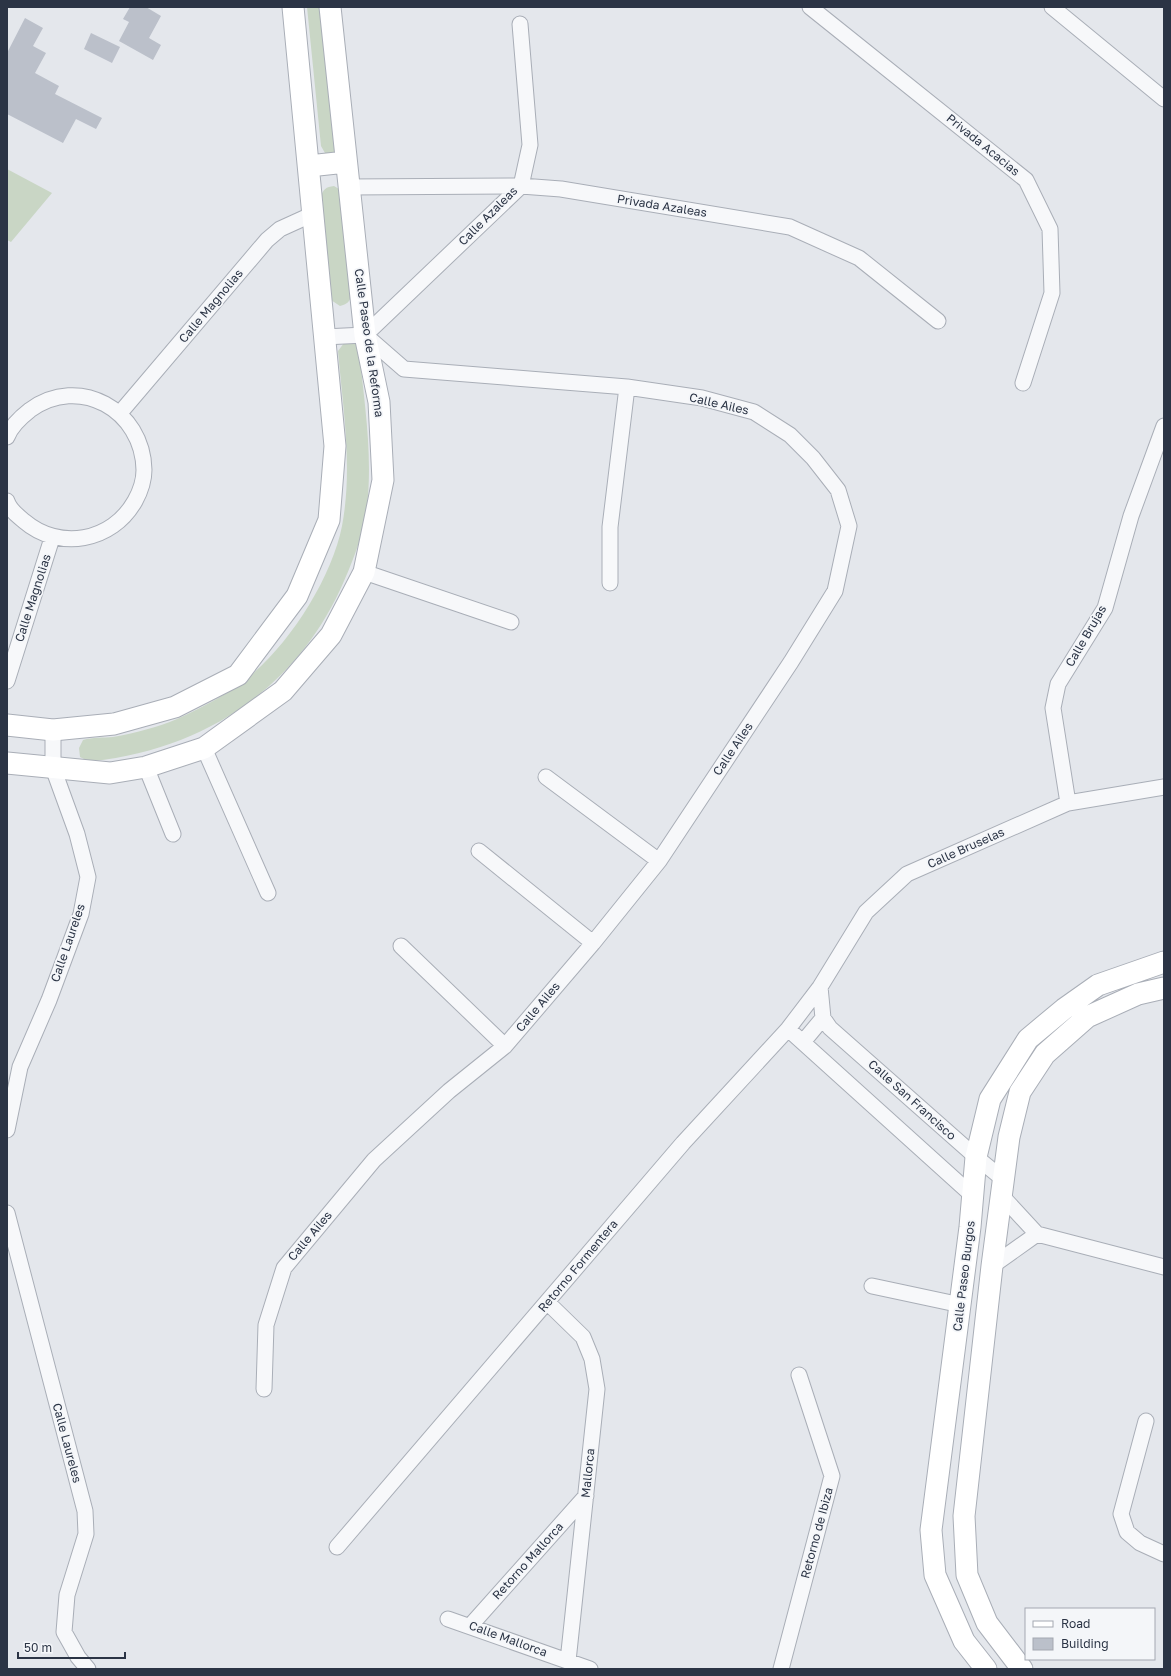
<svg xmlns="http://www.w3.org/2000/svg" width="1171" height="1676" font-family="'Golos Text',sans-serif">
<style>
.grass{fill:#c9d6c5}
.building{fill:#bbc0ca}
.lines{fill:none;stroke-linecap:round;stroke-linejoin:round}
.street-casing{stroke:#a9aeb7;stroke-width:17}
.secondary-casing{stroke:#a9aeb7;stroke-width:23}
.street{stroke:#f7f8fa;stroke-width:15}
.secondary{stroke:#fff;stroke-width:21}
.labels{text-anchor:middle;stroke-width:3.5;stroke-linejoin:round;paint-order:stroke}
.street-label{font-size:12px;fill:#2b3445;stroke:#f4f6f9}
</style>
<rect width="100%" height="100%" fill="#e4e7ec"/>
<path class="grass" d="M307 7H329L341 151 330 156 325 153 321 146Z
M7 169 52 193 11 242 7 240Z
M334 186 339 189 341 195 351 295C350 302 347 304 340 306L331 300 321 197C323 189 326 187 334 186Z
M351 342 356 344 359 349C364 401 373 454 367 506 364 532 355 556 344 581 299 686 206 749 93 761L86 760 80 757 79 748 83 740C93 737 103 738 113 737 135 733 158 727 177 719 203 707 229 694 250 676 291 642 332 577 342 526 353 468 343 408 338 351L344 343Z"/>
<path class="building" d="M130 7H146L161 16 149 38 161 45 153 60 119 41 129 22 123 19Z
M25 18 43 28 33 46 46 53 35 73 59 86 55 94 102 118 96 129 76 119 63 143 7 114V53Z
M91 33 120 47 112 63 84 49Z"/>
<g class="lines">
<g class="street-casing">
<path id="street" d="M810 7 1026 180 1050 229 1052 293 1023 383
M1052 7 1164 99
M520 24 530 145 521 186
M349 187 521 186 561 189 790 227 859 258 938 321
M324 337 365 335 521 186
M120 413 267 240 280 229 313 214
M7 437C11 426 21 417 30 410 79 374 143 410 144 470 144 481 140 492 135 501 112 542 59 551 24 521 18 516 9 509 7 501
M364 572 511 622
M610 583V527L627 387
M7 681 52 538
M204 748 268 893
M146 767 173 834
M546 777 659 861
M1068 803 1053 708 1058 684 1105 608 1131 516 1164 426
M479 851 593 943
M401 946 505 1046
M820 987 823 1018 830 1028 976 1157 1003 1179
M788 1029 973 1196
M803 1042 823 1018
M7 1130 20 1067 49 1000 81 914 88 877 77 834 53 768V730
M1001 1195 1037 1234 1164 1267
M7 1213 85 1511 86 1534 67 1595 64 1632 78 1657 88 1669
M992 1266 1037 1234
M872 1286 961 1305
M547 1302 583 1337 592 1359 597 1389 568 1661
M264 1389 266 1325 284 1268 374 1160 449 1091 505 1046 593 943 659 861 791 662 835 591 849 526 838 490 813 458 790 435 754 412 702 398 627 387 404 369 365 335
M1146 1421 1121 1514 1127 1532 1140 1543 1164 1554
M337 1547 683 1143 788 1029 820 987 866 912 907 874 1068 803 1164 787
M448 1619 590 1669
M471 1625 586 1496
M781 1669 832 1476 799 1375"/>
</g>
<g class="secondary-casing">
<path id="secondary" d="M309 166 346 162
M7 725 53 730 114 724 175 707 238 675 297 596 329 520 335 446 293 7
M7 763 110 773 146 767 204 748 283 691 331 635 364 572 383 480 379 402 365 335 330 7
M986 1669 964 1641 935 1575 931 1530 970 1227 976 1157 990 1099 1028 1039 1064 1009 1098 985 1164 962
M1022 1669 987 1623 967 1575 964 1516 992 1266 1009 1137 1020 1092 1045 1054 1087 1017 1138 994 1164 988"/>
</g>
<use href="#street" class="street"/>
<use href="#secondary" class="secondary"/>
</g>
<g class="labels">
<g class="street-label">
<text transform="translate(983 145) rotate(39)" y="4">Privada Acacias</text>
<text transform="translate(662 206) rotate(9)" y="4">Privada Azaleas</text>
<text transform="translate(488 216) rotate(-45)" y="4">Calle Azaleas</text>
<text transform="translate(211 306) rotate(-50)" y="4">Calle Magnolias</text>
<text transform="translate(369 343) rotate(82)" y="4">Calle Paseo de la Reforma</text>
<text transform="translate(719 404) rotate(13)" y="4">Calle Ailes</text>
<text transform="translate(33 598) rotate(-72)" y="4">Calle Magnolias</text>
<text transform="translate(1086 636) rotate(-60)" y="4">Calle Brujas</text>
<text transform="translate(733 749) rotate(-56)" y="4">Calle Ailes</text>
<text transform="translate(966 848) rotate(-24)" y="4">Calle Bruselas</text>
<text transform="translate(68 943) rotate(-71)" y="4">Calle Laureles</text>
<text transform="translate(538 1007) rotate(-50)" y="4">Calle Ailes</text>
<text transform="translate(912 1100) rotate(42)" y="4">Calle San Francisco</text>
<text transform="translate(310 1236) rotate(-50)" y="4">Calle Ailes</text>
<text transform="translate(578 1266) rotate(-50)" y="4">Retorno Formentera</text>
<text transform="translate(964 1276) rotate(-83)" y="4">Calle Paseo Burgos</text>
<text transform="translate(67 1443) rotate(75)" y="4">Calle Laureles</text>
<text transform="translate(588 1473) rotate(-84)" y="4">Mallorca</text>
<text transform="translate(817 1533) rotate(-75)" y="4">Retorno de Ibiza</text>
<text transform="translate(528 1561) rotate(-48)" y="4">Retorno Mallorca</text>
<text transform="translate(508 1639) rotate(20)" y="4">Calle Mallorca</text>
</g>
</g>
<rect width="1171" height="1676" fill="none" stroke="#2b3445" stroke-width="16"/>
<rect x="1025" y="1608" width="130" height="52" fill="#f4f6f9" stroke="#a4a8b1"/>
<rect x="1033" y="1621" width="20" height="6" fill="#ffffff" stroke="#a4a8b1"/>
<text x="1061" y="1628" font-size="12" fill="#2b3445">Road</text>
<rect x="1033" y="1638" width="20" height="12" fill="#bbc0ca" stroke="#a4a8b1"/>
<text x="1061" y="1648" font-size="12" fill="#2b3445">Building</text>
<path d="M18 1652v6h107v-6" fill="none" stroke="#2b3445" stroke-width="2"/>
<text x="24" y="1652" font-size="12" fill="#2b3445" stroke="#f4f6f9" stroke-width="3" paint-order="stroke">50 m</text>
</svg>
